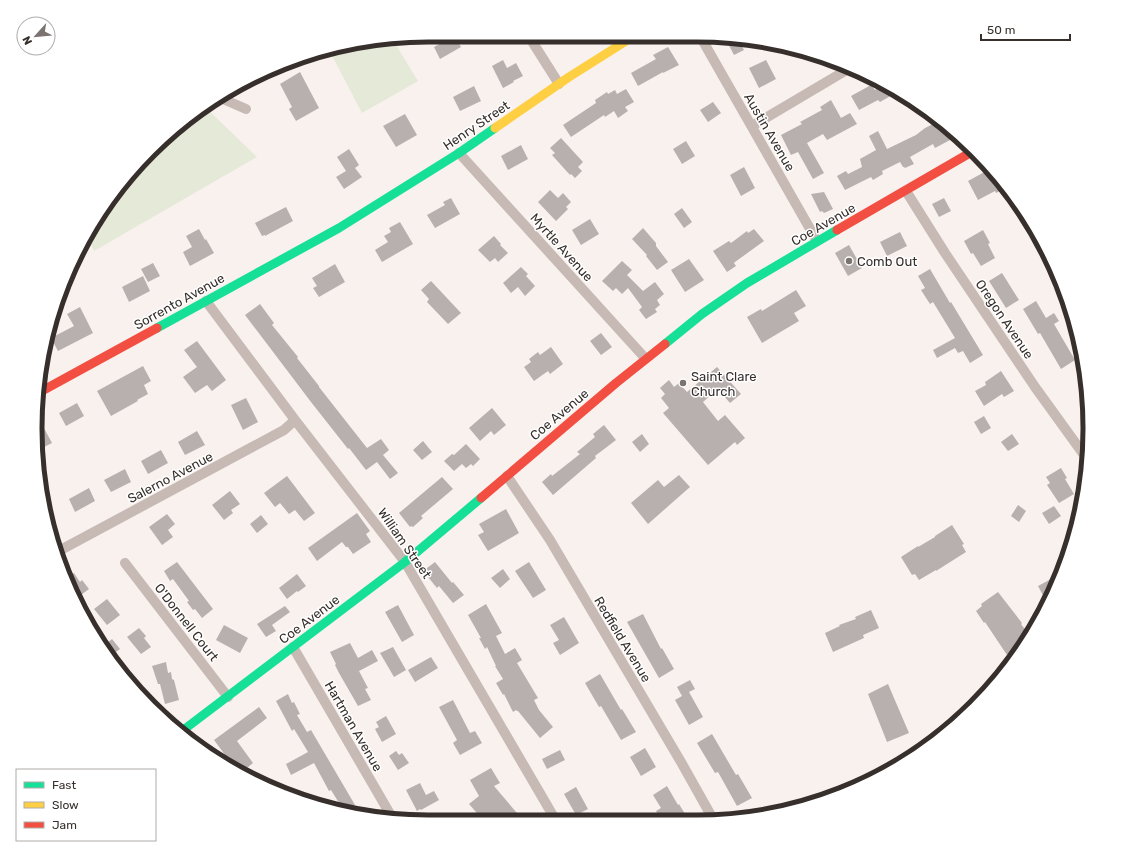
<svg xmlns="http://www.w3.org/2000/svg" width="1125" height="857" font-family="Rubik,sans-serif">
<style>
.green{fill:#e5e9d8}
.building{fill:#b8b0af}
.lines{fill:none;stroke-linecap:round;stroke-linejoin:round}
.street{stroke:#c7bab4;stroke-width:10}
.fast{stroke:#16e098;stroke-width:9}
.slow{stroke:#ffcf43;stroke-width:9}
.jam{stroke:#f24e42;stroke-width:9}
.poi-dot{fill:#7a736f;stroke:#fff;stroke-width:1.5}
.labels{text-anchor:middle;stroke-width:3;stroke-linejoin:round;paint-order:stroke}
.street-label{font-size:13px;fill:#362f2b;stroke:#fff}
.poi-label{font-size:13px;fill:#362f2b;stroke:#fff;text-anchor:start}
.rim{fill:none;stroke:#362f2b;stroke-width:5}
</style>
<rect width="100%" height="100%" fill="#f9f1ee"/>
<path class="green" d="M393 40 418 81 362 113 328 48Z
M204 106 257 157 94 251 87 237 133 169 189 116Z"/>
<path class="building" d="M455 36 461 47 440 59 434 47Z
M724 36 737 38 744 50 734 55Z
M668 47 679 65 663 73V72L638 86 631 73 656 59 653 55Z
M503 60 507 68 516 63 523 76 513 81 514 82 503 88 492 66Z
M766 60 776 79 759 88 749 68Z
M300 72 319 108 296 121 289 109 292 107 280 84Z
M885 84 890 87 894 94 880 102 878 100 859 110 851 96 871 85 875 90Z
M474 86 481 101 460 111 453 97Z
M626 89 634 102 625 107 628 111 618 118 614 111 605 117 604 115 571 137 563 125 596 103 595 100 607 92 608 94 615 90 617 94Z
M831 100 841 118 850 113 857 124 827 140 823 134 807 143 824 173 813 179 798 152 791 155 781 135 802 124 800 122 822 110 820 107Z
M713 102 721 113 708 122 700 110Z
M405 114 417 135 396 147 383 126Z
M939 121 941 122 950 140 935 148 933 144 910 157 914 164 905 168 904 167H903L900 162 882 171 883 174 873 180 871 177 845 190 837 176 846 171 848 174 862 167 860 159 876 150 869 136 878 131 887 149 916 135 925 128Z
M561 138 583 162 578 167 582 171 575 178 571 174 570 175 552 155 555 153 550 148Z
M686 141 695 156 682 164 673 149Z
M521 145 528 159 508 170 501 156Z
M349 149 359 165 355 168 362 177 344 189 336 177 346 171 337 157Z
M744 167 755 188 741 196 730 175Z
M990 169 1006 188 996 193 995 191 978 200 968 181Z
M550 190 558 198 563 193 571 202 566 207 568 209 556 221 538 202Z
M824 192 833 209 824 213 822 211 820 212 811 194Z
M451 198 460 214 435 228 427 215 445 205 443 202Z
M944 198 951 211 939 217 932 204Z
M286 207 293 221 265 236V235L262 236 255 223Z
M682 208 692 222 684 228 674 214Z
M590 219 599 234 581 245 572 230Z
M400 222 413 244 382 262 375 250 388 242 384 236 391 232 389 228Z
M643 228 656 243V246L668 262 657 270 646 256 647 255 632 239Z
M199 229 205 240 206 239 214 253 190 266 183 252 192 247 186 236Z
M754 229 764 241 735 262 734 263 736 266 727 272 713 251 729 241 731 243 747 231 748 233Z
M983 230 990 243 988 244 995 258 981 266 973 253 971 254 964 241Z
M900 232 907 246 887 256 880 242Z
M494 236 501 244 500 245 508 253 498 262 495 258 490 262 478 250Z
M849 245 862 268 848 276 835 253Z
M689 259 704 280 685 292 671 270Z
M622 261 632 270 627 275 643 291 655 282 664 294 657 300 660 305 655 309 657 312 646 319 639 310 642 307 628 288 622 294 616 288 613 291 602 281Z
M153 263 160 276 148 282 141 269Z
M335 264 345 282 319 297 313 288 317 286 312 278Z
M521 267 528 274 526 276 535 286 525 296 518 287 511 293 503 283Z
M930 269 950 303 951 302 983 355 970 363 963 351 958 353 955 348 937 358 933 350 955 338 933 302 930 304 921 290 925 288 918 276Z
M1002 273 1019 300 1006 308 989 281Z
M143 276 150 291 129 302 122 287Z
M431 281 461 313 448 324 427 302 429 299 421 290Z
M796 290 806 306 794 313 799 321 762 343 747 317 761 309 762 311Z
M1036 301 1046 318 1054 313 1059 321 1054 324 1075 360 1061 369 1040 333 1038 334 1023 309Z
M260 304 274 323 272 325 298 357 297 358 319 386V387L367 448 381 439 389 450 383 455 398 473 390 479 377 462 366 470 349 448 348 449 311 402 245 315Z
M80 307 93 333 58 351 51 338 74 326 67 314Z
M601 333 612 347 601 355 590 341Z
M197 341 226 380 212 391 207 385 195 393 183 377 197 367 184 350Z
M551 347 563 364 550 374 548 371 534 381 524 367 531 362 529 359 538 352 540 355Z
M143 366 151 381 144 385 148 394 137 400 138 401 111 416 97 391Z
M717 367 741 394 730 403 718 389 703 402 718 421 725 415 745 438 737 445 735 442 708 465 663 413 669 408 661 398 665 394 660 388 669 380 674 387 679 383 687 392Z
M1001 371 1014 391 1004 397 1002 394 984 406 975 391 986 385 985 382Z
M246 398 258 422 243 430 231 405Z
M77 403 84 416 66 426 59 413Z
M492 408 506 425 494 435 491 431 480 441 469 428Z
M984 416 991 428 981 434 974 422Z
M38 417 52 443 36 451V447Z
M604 425 616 440 595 456 596 458 553 495 542 482 551 474 552 476 580 454 577 452 595 437 593 434Z
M197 431 205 445 185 455 178 442Z
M642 434 649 444 640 452 632 442Z
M1012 434 1019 444 1008 451 1001 442Z
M423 441 432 452 422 460 413 450Z
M466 444 480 459 473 466 471 464 466 468 462 464 454 471 444 461 452 454 454 455Z
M161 450 168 463 148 474 141 461Z
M1061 468 1067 478 1065 479 1074 494 1059 503 1047 485 1050 483 1046 477Z
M125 469 131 482 111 492 104 480Z
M679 475 690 487 648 524 631 503 658 480 664 487Z
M287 476 315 513 304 521 295 510 289 514 280 503 275 507 264 493Z
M442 477 453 489 421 516 423 518 413 527 411 526 410 527 399 513Z
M89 488 95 501 75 512 69 499Z
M230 491 240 504 231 510 233 513 224 520 212 505Z
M1018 505 1026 511 1019 522 1011 516Z
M1054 506 1061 516 1049 524 1042 513Z
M506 509 519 533 488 551 478 535 484 532 479 524Z
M357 513 370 531 366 534 371 542 353 554 348 547H346L342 542 317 561 308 548Z
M167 514 175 524 168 530 173 537 162 545 149 527Z
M261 515 268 524 257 533 250 524Z
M952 525 964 544 962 545 966 552 936 571V570L919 580 915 574 912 575 901 557 918 546V547L935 537V536Z
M177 562 213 609 202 618 195 609 193 610 187 602 189 601 173 579 170 581 164 571Z
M435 562 452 583 453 582 464 595 453 603 439 586 437 588 423 571Z
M529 562 546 590 533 598 515 571Z
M503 569 510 579 500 588 491 578Z
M74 573 80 582 82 580 89 589 77 598 67 578Z
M1062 573 1060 579 1047 603 1038 586Z
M297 574 306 586 298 592 297 591 287 599 279 588Z
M998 592 1022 623 1021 624 1030 636 1024 647 1013 661 1008 654 1007 655 985 622 984 623 976 611 982 606 981 604Z
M107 599 120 615 107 625 94 609Z
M486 604 502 633 496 636 505 654 515 648 522 660 517 663 538 698 534 700 539 710 553 727 540 738 518 711H517L516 710 513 712 504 694 503 695 496 683 503 679 495 666H496L487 647 485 649 479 638H481L468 615Z
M398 605 414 635 402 642 385 612Z
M285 606 290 612 272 625 276 631 266 637 257 624Z
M871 610 879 628 863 635 864 638 833 652 825 633 840 626 839 625 856 619 855 617Z
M643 614 661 649 662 648 674 669 659 678 627 622Z
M564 617 579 643 560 655 553 643 559 640 550 625Z
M224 625 248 638 240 653 216 640Z
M139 628 146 636 144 638 151 647 141 654 127 637Z
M112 639 120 649 109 657 102 647Z
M350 643 358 658 372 650 378 661 359 671 368 688 365 689 371 700 358 706 339 673 335 665 336 664 330 652Z
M393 647 406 670 394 677 380 653Z
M431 657 438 668 415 682 408 670Z
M166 662 168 673 171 672 172 679 174 680 179 700 165 704 160 684H158L152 666Z
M600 674 621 710 622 709 636 732 621 740 601 706 599 707 585 683Z
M690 680 695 689 689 692 703 717 689 725 675 700 682 696 677 687Z
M888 684 909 733 887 742 868 694Z
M288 694 292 703 294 702 300 714 297 715 307 732 311 730 355 805 344 811 331 790 329 791 314 763 291 775 286 764 308 752 294 729 292 731 276 701Z
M453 700 470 733 475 731 482 743 460 755 453 743 457 740 439 707Z
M259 707 267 718 237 741 253 763 242 772 240 769 237 771 214 740Z
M386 716 396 734 382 742 375 729 379 727 376 722Z
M712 734 736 775 738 774 752 798 737 806 718 772 715 773 697 743Z
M645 748 656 767 641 776 630 757Z
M560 750 565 760 547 769 542 759Z
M396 751 399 755 402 753 409 763 398 770 389 756Z
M491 768 500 783 494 786 522 819H482L469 804 479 796 470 780Z
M420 783 426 795 434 791 439 800 421 810 420 809 417 811 406 790Z
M667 786 678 805 679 804 688 819H660L656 811 661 808 653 795Z
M576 787 588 809 576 815 564 794Z"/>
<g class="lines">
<path class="street" d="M528 35 559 84
M700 36 817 241
M220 96 223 99 246 109
M752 126 850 68
M459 153 645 358
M906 191 945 253 1035 387 1087 459
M206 301 295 420 405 562 555 819
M507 476 550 540 681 762 713 819
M55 553 284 430 295 420
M125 563 228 697
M293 647 393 819"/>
<path class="fast" d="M157 328 339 228 459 153 495 128
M665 344 702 314 747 283 837 230
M182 731 405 562 481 498"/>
<path class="slow" d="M495 128 569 77 634 36"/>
<path class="jam" d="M837 230 975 150
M40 392 157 328
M481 498 616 383 665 344"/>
</g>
<g class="poi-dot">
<circle cx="849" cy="261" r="4"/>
<circle cx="683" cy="383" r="4"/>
</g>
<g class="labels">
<g class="street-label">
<text transform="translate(476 125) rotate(-34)" y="5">Henry Street</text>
<text transform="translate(770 132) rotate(60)" y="5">Austin Avenue</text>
<text transform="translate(823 224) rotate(-30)" y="5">Coe Avenue</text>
<text transform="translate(562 247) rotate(48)" y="5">Myrtle Avenue</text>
<text transform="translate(179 301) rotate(-29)" y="5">Sorrento Avenue</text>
<text transform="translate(1005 319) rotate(56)" y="5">Oregon Avenue</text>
<text transform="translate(559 414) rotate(-40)" y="5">Coe Avenue</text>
<text transform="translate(170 477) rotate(-28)" y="5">Salerno Avenue</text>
<text transform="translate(405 543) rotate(55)" y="5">William Street</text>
<text transform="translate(309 619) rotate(-37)" y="5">Coe Avenue</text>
<text transform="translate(187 622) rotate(52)" y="5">O'Donnell Court</text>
<text transform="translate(623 639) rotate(59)" y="5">Redfield Avenue</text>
<text transform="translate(354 726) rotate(60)" y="5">Hartman Avenue</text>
</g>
<g class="poi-label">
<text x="857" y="266">Comb Out</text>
<text x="691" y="381">Saint Clare<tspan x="691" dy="15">Church</tspan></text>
</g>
</g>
<path d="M0 0H1125V857H0ZM428 42H697A386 386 0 0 1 1083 428V429A386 386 0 0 1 697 815H428A386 386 0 0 1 42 429V428A386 386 0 0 1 428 42Z" fill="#fff" fill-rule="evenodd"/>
<path class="rim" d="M428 42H697A386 386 0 0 1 1083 428V429A386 386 0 0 1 697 815H428A386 386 0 0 1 42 429V428A386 386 0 0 1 428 42Z"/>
<rect x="16" y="769" width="140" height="72" fill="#ffffff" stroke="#afacaa"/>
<rect x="24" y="782" width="20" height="6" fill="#16e098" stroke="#afacaa"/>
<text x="52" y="789" font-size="12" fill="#362f2b">Fast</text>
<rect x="24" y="802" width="20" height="6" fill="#ffcf43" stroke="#afacaa"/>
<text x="52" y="809" font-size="12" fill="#362f2b">Slow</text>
<rect x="24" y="822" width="20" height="6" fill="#f24e42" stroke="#afacaa"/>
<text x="52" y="829" font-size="12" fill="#362f2b">Jam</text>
<g transform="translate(36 36) rotate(243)"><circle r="19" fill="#ffffff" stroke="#afacaa"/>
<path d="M0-3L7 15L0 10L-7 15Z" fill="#7a736f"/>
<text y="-6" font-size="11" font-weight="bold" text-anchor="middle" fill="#362f2b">N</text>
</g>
<path d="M981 34v6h89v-6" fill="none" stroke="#362f2b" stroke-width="2"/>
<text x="987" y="34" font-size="12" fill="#362f2b" stroke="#ffffff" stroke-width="3" paint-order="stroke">50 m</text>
</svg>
